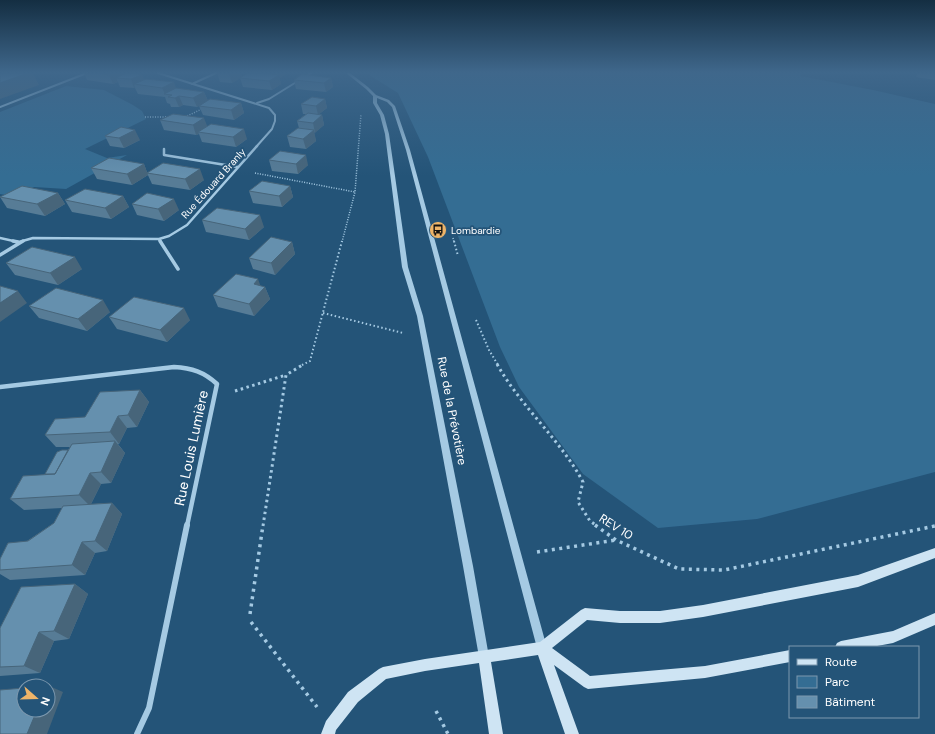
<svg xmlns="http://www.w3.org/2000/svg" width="935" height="734" font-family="'DM Sans',sans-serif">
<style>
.green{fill:#346d93}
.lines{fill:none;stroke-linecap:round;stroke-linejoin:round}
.path-far3{stroke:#a5cae3;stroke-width:1.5;stroke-dasharray:1 1.5;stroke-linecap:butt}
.path-far2{stroke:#a5cae3;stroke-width:2;stroke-dasharray:1.5 2.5;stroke-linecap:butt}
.path-far1{stroke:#a5cae3;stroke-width:3;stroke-dasharray:2.5 3.5;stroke-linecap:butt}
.path{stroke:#a5cae3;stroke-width:3.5;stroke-dasharray:3 4.5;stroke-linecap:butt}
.pedestrian{stroke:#a5cae3;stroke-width:2}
.minor-far4{stroke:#a5cae3;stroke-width:2}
.minor-far3{stroke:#a5cae3;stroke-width:2.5}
.minor-far2{stroke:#a5cae3;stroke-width:3.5}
.minor-far1{stroke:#a5cae3;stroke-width:4.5}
.minor{stroke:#a5cae3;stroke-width:6}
.tertiary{fill:#a5cae3;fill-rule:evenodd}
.secondary{fill:#cee4f3;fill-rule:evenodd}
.wall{fill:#577c96}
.shaded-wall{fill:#47657a}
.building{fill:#6590ae;stroke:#47657a}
.labels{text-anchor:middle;stroke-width:3.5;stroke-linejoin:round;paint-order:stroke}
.far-street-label{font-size:10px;fill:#fff;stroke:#245478}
.far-poi-label{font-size:10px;fill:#fff;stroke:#245478;text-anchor:start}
.street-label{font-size:12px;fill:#fff;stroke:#245478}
.near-street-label{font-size:14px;fill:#fff;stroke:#245478}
</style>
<rect width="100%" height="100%" fill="#245478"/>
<path class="green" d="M366 73H802L800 76 873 90 935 104V472L757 519 658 528 583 474 519 387 500 347 428 157 398 93Z
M66 86 104 90 133 105 142 111 146 119 85 149 107 158 127 155 66 189 34 187 16 197 0 194V112Z"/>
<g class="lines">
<path class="path-far3" d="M145 117H168
M185 117 202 109
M255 173 355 192
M453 238 454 242
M342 242 355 192 361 114"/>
<path class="path-far2" d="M454 241 458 256
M323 313 403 333
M476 320 489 350 498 365
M302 365 310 361 342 241"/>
<path class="path-far1" d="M497 364C521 407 560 439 583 482L578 502 590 521 597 526
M235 391 286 375
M263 526 286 375 304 364"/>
<path class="path" d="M595 525 616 540 679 569 724 570 935 526
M537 552 616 540
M250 614 263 525
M251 622 317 707
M436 711 448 734"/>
<path class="pedestrian" d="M305 77 311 73
M257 103 269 99 298 81"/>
<path class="minor-far4" d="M158 73 269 108 275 115V121L272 129 256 147
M192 84 216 73
M0 107 87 73"/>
<path class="minor-far3" d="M164 149V155L238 167
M0 238 18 242
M159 239 161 242
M19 242 33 238 159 239 169 236 187 225 257 146"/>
<path class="minor-far2" d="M13 241 18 242
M160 241 178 269
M0 255 23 241"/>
<path class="minor-far1" d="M0 387 174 367C192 368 204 372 217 384L187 526"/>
<path class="minor" d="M137 734 149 708 187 525"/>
<path class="tertiary" d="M346 73H350L368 87 376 95 389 100 395 106 410 150 547 648 546 652 542 653 538 652 537 648 406 150 392 107 387 102 377 98V103L384 115 389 134 408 267 423 316 473 566 489 657 488 661 484 662 480 661 479 657 463 566 417 316 402 267 385 134 380 115 373 103V96L366 89Z"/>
<path class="secondary" d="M935 548V558L858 587 703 617 660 623H620L587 620 552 648 590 676 705 666 790 650V662L705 678 588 689 584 687 554 665 579 734H565L538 655 491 662 503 734H489L479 663 425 671 386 679 358 702 336 730 335 734H321L326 721 348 692 379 669 383 667 425 659 540 642 581 610 585 608 620 611H660L703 605 858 575Z
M935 613V625L893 643 872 647H835L837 643 841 641 893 631Z"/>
</g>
<path class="wall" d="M84 73H124V74L144 80 176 88 204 92 208 101 197 107 183 105 179 107H171L170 104 167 103 165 97 138 94 135 88 120 87 118 82 113 84 87 80Z
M217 73H241L242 77 267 74V73H287L279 77 281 84 272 90 243 87 240 78 232 83 220 82Z
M917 73H935V80L916 77Z
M331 78 333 87 326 92 296 89 294 80Z
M325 99 327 108 319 114 322 115 324 125 314 133 316 141 306 149 290 147 287 136 299 128 297 121 306 114H303L301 104Z
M241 103 244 113 234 120 203 115 199 106Z
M160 120 207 127 247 139 236 147 202 142 199 134 196 135 164 130Z
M105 136 140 140 124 148 110 146Z
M269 160 308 165 298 174 272 171Z
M144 164 148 175 132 185 97 179 91 168Z
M147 173 204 180 190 190 152 184Z
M290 186 293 197 282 207 253 203 249 191Z
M58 193 65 204 45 216 7 208 0 197Z
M123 196 129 207 111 219 72 212 65 200Z
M132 204 179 210 164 221 137 215Z
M202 220 264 227 249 240 206 232Z
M292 242 295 254 275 275 253 269 249 258Z
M6 263 82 269 58 285 15 275Z
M260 286 265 287 270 299 254 316 218 307 213 295Z
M29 306 110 312 87 331 39 318Z
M109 317 190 320 167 342 117 329Z
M140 390 149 402 137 427 127 428 119 444H118L125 453 111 483 101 484 91 504 112 503 122 514 107 551 95 553 85 575 10 580 0 574V559L54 523 62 508 24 510 10 499 45 474 68 450 70 447H56L45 435 85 417Z
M75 584 88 594 69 639 54 641 40 673 0 676V628Z"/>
<path class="shaded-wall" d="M28 73H33L39 85 0 99V83Z
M113 73H124L126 78H116L118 82 113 84 109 75Z
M230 73H241L242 77 232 83 229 74Z
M279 73H287L280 78Z
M142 75 146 83 134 84 135 88H134L131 79Z
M279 75 281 84 272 90 269 81Z
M331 78 333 87 326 92 324 83Z
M174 82 177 91 165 94 162 88Z
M204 92 208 101 197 107 193 98Z
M179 96 183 105 179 107 175 98Z
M325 99 327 108 318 115 316 106Z
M241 103 244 113 234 120 231 110Z
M322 115 324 125 315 133 313 123Z
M204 118 208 128 198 132 199 134 196 135 193 125Z
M244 129 247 139 236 147 233 137Z
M135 130 140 140 124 148 119 138Z
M314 130 316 141 306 149 303 139Z
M306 155 308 165 298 174 296 164Z
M144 164 148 175 132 185 127 174Z
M200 169 204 180 190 190 185 179Z
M290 186 293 197 282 207 279 196Z
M58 193 65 204 45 216 37 204Z
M123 196 129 207 111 219 105 208Z
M174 199 179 210 164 221 158 209Z
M260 215 264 227 249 240 245 229Z
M292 242 295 254 275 275 271 263Z
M75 257 82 269 58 285 50 273Z
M258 279 262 290 265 287 270 299 254 316 249 304 254 284Z
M18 291 27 303 0 322V303Z
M103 300 110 312 87 331 78 319Z
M184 308 190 320 167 342 160 330Z
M140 390 149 402 137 427 128 415Z
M118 416 127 428 119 444 110 432Z
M115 441 125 453 111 483 101 472Z
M90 473 101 484 90 506 79 495Z
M112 503 122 514 107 551 95 541Z
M82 542 95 553 85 575 72 565Z
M75 584 88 594 69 639 54 631Z
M39 632 54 641 40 673 24 666Z
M47 685 63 692 47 734H27L37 710H48V686H47Z"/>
<path class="building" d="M0 73H28L0 83Z
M99 73H113L109 75Z
M126 73H133L142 75 131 79 116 78Z
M248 73H259L279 75 269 81 240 78Z
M302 74 331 78 324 83 294 80Z
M146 79 174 82 162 88 134 84Z
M176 88 204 92 193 98 179 96 175 98 168 97 172 95 164 94Z
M312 97 325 99 316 106 301 104Z
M210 99 241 103 231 110 199 106Z
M308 113 322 115 313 123 297 121Z
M173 114 204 118 193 125 160 120Z
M211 124 244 129 233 137 198 132Z
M121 127 135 130 119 138 105 136Z
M298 128 314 130 303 139 287 136Z
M280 151 306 155 296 164 269 160Z
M109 158 144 164 127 174 91 168Z
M163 163 200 169 185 179 147 173Z
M262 181 290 186 279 196 249 191Z
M22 186 58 193 37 204 0 197Z
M85 189 123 196 105 208 65 200Z
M147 193 174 199 158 209 132 204Z
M217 208 260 215 245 229 202 220Z
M271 237 292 242 271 263 249 258Z
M32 247 75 257 50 273 6 263Z
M236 274 258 279 254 284 265 287 249 304 213 295Z
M0 286 18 291 0 303Z
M56 288 103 300 78 319 29 306Z
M134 297 184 308 160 330 109 317Z
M140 390 128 415 118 416 110 432 45 435 55 419 85 417 100 392Z
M115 441 101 472 90 473 79 495 10 499 23 476 55 474 72 444Z
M62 450H68L55 474H45L57 452Z
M112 503 95 541 82 542 72 565 0 570V559L8 543 28 541 54 523 63 506Z
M75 584 54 631 39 632 24 666 0 667V628L21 587Z
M24 688V710H37L27 734H0V690Z"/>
<linearGradient id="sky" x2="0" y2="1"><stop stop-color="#142e42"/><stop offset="0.41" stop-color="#3f678b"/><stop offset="1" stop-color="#3f678b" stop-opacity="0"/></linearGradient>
<rect width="935" height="176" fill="url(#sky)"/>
<defs>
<g id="bus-disc" transform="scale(0.9)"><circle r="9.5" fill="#edb469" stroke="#245478"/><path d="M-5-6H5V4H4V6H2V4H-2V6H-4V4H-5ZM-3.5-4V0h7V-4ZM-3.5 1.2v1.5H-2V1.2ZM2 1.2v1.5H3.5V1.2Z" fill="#111"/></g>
</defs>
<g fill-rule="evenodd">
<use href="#bus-disc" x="438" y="230"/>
</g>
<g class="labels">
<g class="far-street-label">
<text transform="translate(213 183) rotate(-48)" y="4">Rue Édouard Branly</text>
</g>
<g class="far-poi-label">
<text x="451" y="234">Lombardie</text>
</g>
<g class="street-label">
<text transform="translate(452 411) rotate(79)" y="4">Rue de la Prévotière</text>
<text transform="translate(616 527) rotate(32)" y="4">REV 10</text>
</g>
<g class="near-street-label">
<text transform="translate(191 448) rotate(-78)" y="5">Rue Louis Lumière</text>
</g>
</g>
<rect x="789" y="646" width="130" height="72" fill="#245478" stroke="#7c98ae"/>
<rect x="797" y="659" width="20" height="6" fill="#cee4f3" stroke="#7c98ae"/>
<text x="825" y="666" font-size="12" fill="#ffffff">Route</text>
<rect x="797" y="676" width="20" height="12" fill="#346d93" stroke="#7c98ae"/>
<text x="825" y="686" font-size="12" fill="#ffffff">Parc</text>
<rect x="797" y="696" width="20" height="12" fill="#6590ae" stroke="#7c98ae"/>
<text x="825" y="706" font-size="12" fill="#ffffff">Bâtiment</text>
<g transform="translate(36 698) rotate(110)"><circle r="19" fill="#245478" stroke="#7c98ae"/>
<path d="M0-3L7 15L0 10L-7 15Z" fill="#edb469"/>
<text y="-6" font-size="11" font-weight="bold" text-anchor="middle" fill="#ffffff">N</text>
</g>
</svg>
